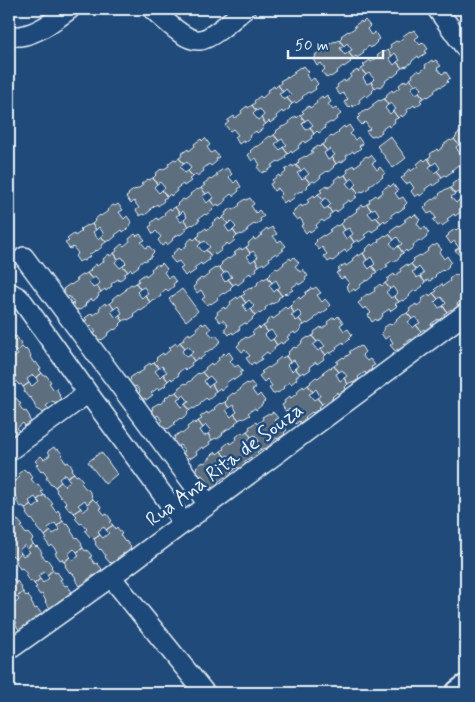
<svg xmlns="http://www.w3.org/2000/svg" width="475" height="702" font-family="Mynerve,sans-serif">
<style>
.building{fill:#5d6e7e;stroke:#e8f1f8}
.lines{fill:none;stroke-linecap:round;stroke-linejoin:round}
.minor-casing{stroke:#e8f1f8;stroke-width:22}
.major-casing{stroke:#e8f1f8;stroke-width:28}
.minor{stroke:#1f4a7a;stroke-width:19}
.major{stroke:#1f4a7a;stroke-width:24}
.labels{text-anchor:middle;stroke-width:5;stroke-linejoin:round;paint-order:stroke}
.street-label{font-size:20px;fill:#e8f1f8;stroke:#1f4a7a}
</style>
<rect width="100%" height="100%" fill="#1f4a7a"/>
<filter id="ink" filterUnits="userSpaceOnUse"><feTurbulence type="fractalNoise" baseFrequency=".02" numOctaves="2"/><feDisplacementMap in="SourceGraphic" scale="10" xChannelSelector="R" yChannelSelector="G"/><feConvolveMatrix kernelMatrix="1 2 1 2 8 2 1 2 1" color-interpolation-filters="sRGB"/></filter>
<g filter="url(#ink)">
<path class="building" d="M365 20 370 26 367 29 371 35 375 32 379 39 376 41 377 42 371 48 369 46 363 51 364 53 357 58 356 56 353 58 348 52 352 50 347 43 344 46 339 40 342 37 341 36 348 31 349 32 356 27 354 26 361 21 362 23Z
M414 30 419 36 415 39 420 45 423 42 428 49 425 51 426 53 419 58 418 56 412 61V62L406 67 405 66 402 68 397 62 400 60 395 53 392 56 388 50 391 47 390 45 396 41 398 42 404 37 403 36 410 31 411 32Z
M339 40 344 46 340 48 345 55 348 52 353 58 350 61 351 62 344 67 343 66 337 71 338 72 331 77 330 76 327 78 322 72 325 69 321 63 317 66 313 59 316 57 315 55 321 50 323 52 329 47 328 45 335 41 336 42Z
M388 50 392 56 389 58 394 65 397 62 402 68 398 71 399 72 393 77 392 76 385 81 386 82 380 87 378 86 375 88 371 82 374 79 369 73 366 75 361 69 365 67 363 65 370 60 371 62 378 57 377 56 383 51 384 52Z
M432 60 433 62 436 60 441 66 437 68 442 74 446 72 450 78 447 81 448 82 441 87 440 86 434 91 435 92 428 97 427 96 424 98 419 92 422 89 418 83 415 85 410 79 413 77 412 75 418 70 420 72 426 67 425 65Z
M304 66 309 72 306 75 310 81 314 78 318 84 315 87 316 89 310 93 308 92 302 97 303 98 296 103 295 102 292 104 287 98 291 95 286 89 283 92 278 85 281 83 280 81 287 77 288 78 295 73 293 72 300 67 301 68Z
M361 69 366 75 363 78 367 84 371 82 375 88 372 91 373 92 367 97 365 95 359 100 360 102 353 107 352 105 349 108 344 102 348 99 343 93 340 95 335 89 338 87 337 85 344 80 345 82 351 77 350 75 357 70 358 72Z
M410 79 415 85 411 88 416 94 419 92 424 98 420 100 422 102 415 107 414 105 407 110 408 112 402 117 401 115 398 118 393 111 396 109 391 103 388 105 384 99 387 97 386 95 392 90 393 92 400 87 399 85 405 80 406 82Z
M278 85 283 92 279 94 284 100 287 98 292 104 289 107 290 108 283 113 282 111 276 116 277 118 270 123 269 121 266 124 261 118 264 115 260 109 256 111 252 105 255 103 254 101 260 96 262 98 268 93 267 91 274 86 275 88Z
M327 95 331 102 328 104 333 110 336 108 341 114 337 117 338 118 332 123 331 122 324 126 325 128 319 133 317 131 314 134 310 127 313 125 308 119 305 121 300 115 304 113 302 111 309 106 310 108 317 103 316 101 322 96 323 98Z
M384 99 388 105 385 108 390 114 393 111 398 118 394 120 395 122 389 127 388 125 381 130 382 132 376 136 374 135 371 137 366 131 370 129 365 122 362 125 357 119 360 116 359 115 366 110 367 111 374 106 372 105 379 100 380 101Z
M252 105 256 111 253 114 258 120 261 118 266 124 262 126 264 128 257 133 256 131 249 136 250 138 244 143 243 141 239 144 235 137 238 135 233 129 230 131 225 125 229 122 227 121 234 116 235 118 242 113 241 111 247 106 248 108Z
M300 115 305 121 302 124 306 130 310 127 314 134 311 136 312 138 305 143 304 141 298 146 299 148 292 153 291 151 288 154 283 147 287 145 282 139 279 141 274 135 277 132 276 131 283 126 284 127 290 123 289 121 296 116 297 118Z
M349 125 353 131 350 134 355 140 358 137 363 144 359 146 361 148 354 153 353 151 346 156 347 158 341 163 340 161 336 164 332 157 335 155 330 149 327 151 322 145 326 142 325 141 331 136 332 137 339 132 338 131 344 126 345 128Z
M463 130 464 131 466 130V148L462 142 459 145 454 139 457 136 456 135Z
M274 135 279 141 275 144 280 150 283 147 288 154 285 156 286 158 279 162 278 161 271 166 273 167 266 172 265 171 262 173 257 167 260 165 256 158 252 161 248 155 251 152 250 151 256 146 257 147 264 142 263 141 270 136 271 137Z
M390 136 406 158 393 168 377 146Z
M205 138 210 145 207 147 211 153 214 151 219 157 216 159 217 161 211 166 209 164 203 169 204 171 197 176 196 174 193 177 188 171 191 168 187 162 184 164 179 158 182 156 181 154 188 149 189 151 195 146 194 144 201 139 202 141Z
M454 139 459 145 456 147 460 154 463 151 466 155V159L465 160 466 161 460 166 458 165 452 170 453 171 446 176 445 175 442 177 437 171 440 168 436 162 432 165 428 158 431 156 430 154 437 149 438 151 444 146 443 145 450 140 451 141Z
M322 145 327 151 324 153 328 160 332 157 336 164 333 166 334 167 328 172 327 171 320 176 321 177 315 182 313 181 310 183 305 177 309 174 304 168 301 171 296 165 299 162 298 160 305 156 306 157 313 152 311 151 318 146 319 147Z
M371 155 376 161 372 163 377 170 380 167 385 173 382 176 383 177 376 182 375 181 369 186 370 187 363 192 362 191 358 193 354 187 357 184 353 178 349 181 345 175 348 172 347 170 353 165 354 167 361 162 360 161 366 156 368 157Z
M179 158 184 164 180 167 185 173 188 171 193 177 189 179 191 181 184 186 183 184 176 189 177 191 171 196 170 194 167 197 162 190 165 188 160 182 157 184 153 178 156 175 155 174 161 169 162 170 169 166 168 164 174 159 176 160Z
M428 158 432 165 429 167 434 173 437 171 442 177 439 179 440 181 433 186 432 184 425 189 426 191 420 196 419 194 415 197 411 191 414 188 410 182 406 184 401 178 405 176 404 174 410 169 411 171 418 166 417 164 423 159 425 161Z
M292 165 293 167 296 165 301 171 297 173 302 179 305 177 310 183 307 186 308 187 301 192 300 191 294 195 295 197 288 202 287 200 284 203 279 197 282 194 278 188 274 191 270 184 273 182 272 180 279 175 280 177 286 172 285 170Z
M227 168 232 174 229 177 234 183 237 180 241 187 238 189 239 191 233 196 231 194 225 199 226 201 219 206 218 204 215 206 210 200 214 198 209 192 206 194 201 188 205 185 203 184 210 179 211 180 218 175 216 174 223 169 224 170Z
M340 175 341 177 345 175 349 181 346 183 351 189 354 187 358 193 355 196 357 197 350 202 349 200 342 205 343 207 337 212 336 210 332 213 328 207 331 204 326 198 323 200 318 194 322 192 320 190 327 185 328 187 335 182 334 180Z
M466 176V205L464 207 459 200 463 198 458 192 455 194 450 188 453 186 452 184 459 179 460 181Z
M153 178 157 184 154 187 159 193 162 190 167 197 163 199 164 201 158 206 157 204 150 209 151 210 145 215 143 214 140 216 136 210 139 208 134 201 131 204 126 197 129 195 128 194 135 189 136 190 143 185 141 184 148 179 149 180Z
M393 184 398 191 395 193 399 199 403 197 407 203 404 206 405 207 398 212 397 211 391 215 392 217 385 222 384 220 381 223 376 217 379 214 375 208 371 210 367 204 370 202 369 200 376 195 377 197 383 192 382 190 389 185 390 187Z
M201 188 206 194 202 196 207 203 210 200 215 206 212 209 213 210 206 215 205 214 198 219 200 220 193 225 192 224 189 226 184 220 187 217 183 211 180 214 175 207 178 205 177 204 183 199 185 200 191 195 190 194 197 189 198 190Z
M450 188 455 194 451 197 456 203 459 200 464 207 461 209 462 211 455 216 454 214 447 219 449 221 442 226 441 224 438 226 433 220 436 218 432 212 428 214 424 208 427 205 426 204 432 199 434 200 440 195 439 194 446 189 447 190Z
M318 194 323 200 320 203 324 209 328 207 332 213 329 215 330 217 324 222 322 220 316 225 317 227 310 232 309 230 306 233 301 226 304 224 300 218 297 220 292 214 295 211 294 210 301 205 302 207 309 202 307 200 314 195 315 197Z
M250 198 254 204 251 206 256 213 259 210 264 216 260 219 261 221 255 225 254 224 247 229 248 230 242 235 241 234 237 236 233 230 236 227 231 221 228 224 223 217 226 215 225 213 232 208 233 210 240 205 239 204 245 199 246 200Z
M118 204 123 210 119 212 124 219 127 216 132 223 129 225 130 227 123 232 122 230 115 235 116 236 110 241 109 240 106 242 101 236 104 234 99 227 96 230 92 224 95 221 94 220 100 215 101 216 108 211 107 210 113 205 115 206Z
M367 204 371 210 368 213 373 219 376 217 381 223 378 225 379 227 372 232 371 230 364 235 366 237 359 242 358 240 354 242 350 236 353 234 349 228 345 230 341 224 344 221 343 220 349 215 350 216 357 211 356 210 362 205 364 206Z
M175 207 180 214 176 216 181 222 184 220 189 226 185 229 187 230 180 235 179 234 172 239 173 240 167 245 166 243 162 246 158 240 161 237 156 231 153 234 149 227 152 225 151 223 157 218 158 220 165 215 164 213 170 208 171 210Z
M415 214 420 220 417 223 421 229 425 227 429 233 426 235 427 237 421 242 419 240 413 245 414 247 407 252 406 250 403 253 398 246 402 244 397 237 394 240 389 234 392 231 391 230 398 225 399 226 406 221 404 220 411 215 412 217Z
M223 217 228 224 225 226 229 232 233 230 237 236 234 239 235 240 229 245 227 243 221 248 222 250 215 255 214 253 211 256 206 250 210 247 205 241 201 243 197 237 200 235 199 233 206 228 207 230 213 225 212 223 219 218 220 220Z
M466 220V254L464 255 463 254 460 256 455 250 459 248 454 241 451 244 446 237 449 235 448 234 455 229 456 230 462 225 461 224Z
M92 224 96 230 93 232 98 239 101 236 106 242 102 245 103 246 97 251 96 250 89 255 90 256 84 261 82 260 79 262 75 256 78 253 73 247 70 249 65 243 69 241 67 239 74 234 75 236 82 231 80 229 87 225 88 226Z
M341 224 345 230 342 232 346 239 350 236 354 242 351 245 352 247 346 252 345 250 338 255 339 256 333 261 331 260 328 262 324 256 327 254 322 247 319 250 314 244 317 241 316 240 323 235 324 236 331 231 329 230 336 225 337 226Z
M272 227 277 234 273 236 278 242 281 240 286 246 282 249 284 250 277 255 276 253 269 258 270 260 264 265 263 263 259 266 255 259 258 257 253 251 250 253 246 247 249 245 248 243 254 238 255 240 262 235 261 233 267 228 268 230Z
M135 234 137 236 140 234 145 240 141 242 146 248 149 246 154 252 151 255 152 256 145 261 144 260 138 265 139 266 132 271 131 269 128 272 123 266 126 263 122 257 118 259 114 253 117 251 116 249 122 244 124 246 130 241 129 239Z
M389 234 394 240 390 243 395 249 398 246 403 253 400 255 401 256 394 262 393 260 386 265 388 266 381 271 380 270 377 272 372 266 375 264 371 257 367 260 363 253 366 251 365 250 371 244 373 246 379 241 378 240 385 235 386 236Z
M197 237 201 243 198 246 203 252 206 250 211 256 208 258 209 260 202 265 201 263 194 268 196 270 189 275 188 273 185 276 180 269 183 267 179 261 175 263 170 257 174 254 173 253 179 248 181 250 187 245 186 243 192 238 194 240Z
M437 244 442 250 439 252 444 259 447 256 451 262 448 265 449 266 443 271 442 270 435 275 436 276 430 281 428 280 425 282 420 276 424 274 419 267 416 270 411 264 414 261 413 259 420 255 421 256 428 251 427 250 433 245 434 246Z
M246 247 250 253 247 256 251 262 255 259 259 266 256 268 257 270 251 275 250 273 243 278 244 280 238 285 236 283 233 285 228 279 232 277 227 271 224 273 219 267 222 264 221 263 228 258 229 259 236 254 234 253 241 248 242 250Z
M114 253 118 259 115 262 120 268 123 266 128 272 124 274 125 276 119 281 118 279 111 284 112 286 106 291 105 289 101 292 97 286 100 283 95 277 92 279 87 273 91 270 90 269 96 264 97 266 104 261 103 259 109 254 110 256Z
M363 253 367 260 364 262 369 269 372 266 377 272 373 275 374 276 368 281 367 280 360 285 361 286 355 291 354 289 350 292 346 286 349 283 344 277 341 279 336 273 340 271 338 269 345 264 346 266 353 261 352 259 358 254 359 256Z
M294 257 299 263 295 266 300 272 303 269 308 276 305 278 306 280 299 285 298 283 291 288 293 290 286 294 285 293 282 296 277 289 280 287 276 280 272 283 268 277 271 274 270 273 276 268 278 269 284 264 283 263 290 258 291 260Z
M162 263 167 269 164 272 168 278 172 276 176 282 173 284 174 286 168 291 166 289 160 294 161 296 154 301 153 299 150 302 145 295 148 293 144 287 140 289 136 283 139 281 138 279 145 274 146 276 152 271 151 269 158 264 159 266Z
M407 264 408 266 411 264 416 270 412 272 417 278 420 276 425 282 422 285 423 286 416 291 415 290 409 295 410 296 403 301 402 300 399 302 394 296 397 293 393 287 390 289 385 283 388 281 387 279 394 274 395 276 401 271 400 269Z
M219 267 224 273 221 276 225 282 228 279 233 285 230 288 231 289 224 294 223 293 217 298 218 299 211 304 210 303 207 305 202 299 205 297 201 290 197 293 193 287 196 284 195 283 201 278 203 279 209 274 208 273 215 268 216 269Z
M87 273 92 279 89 282 93 288 97 286 101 292 98 294 99 296 93 301 91 299 85 304 86 305 80 310 78 309 75 311 70 305 74 303 69 296 66 299 61 293 64 290 63 289 70 284 71 285 78 280 76 279 83 274 84 275Z
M460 273 464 280 461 282 466 288V300L465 301 464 299 457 304 458 306 452 311 451 309 447 312 443 306 446 303 441 297 438 299 433 293 437 291 435 289 442 284 443 286 450 281 449 279 455 274 456 276Z
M268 277 272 283 269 285 274 292 277 289 282 296 278 298 279 299 273 304 272 303 265 308 266 309 260 314 259 313 255 315 251 309 254 306 249 300 246 303 241 296 245 294 243 292 250 288 251 289 258 284 257 283 263 278 264 279Z
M136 283 140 289 137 292 142 298 145 295 150 302 147 304 148 306 141 311 140 309 133 314 135 316 128 320 127 319 123 321 119 315 122 313 118 306 114 309 110 303 113 300 112 299 118 294 119 295 126 290 125 289 131 284 133 285Z
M385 283 390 289 386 292 391 298 394 296 399 302 395 304 397 306 390 311 389 309 382 314 383 316 377 321 376 319 372 322 368 315 371 313 366 307 363 309 358 303 362 300 361 299 367 294 368 295 375 291 374 289 380 284 382 286Z
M316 287 321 293 317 295 322 302 325 299 330 305 327 308 328 309 321 314 320 313 314 318 315 319 308 324 307 323 304 325 299 319 302 316 298 310 294 313 290 306 293 304 292 302 299 297 300 299 306 294 305 293 312 288 313 289Z
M182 289 198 311 186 321 169 299Z
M433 293 438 299 435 302 439 308 443 306 447 312 444 314 445 316 439 321 438 319 431 324 432 326 425 331 424 329 421 331 416 325 420 323 415 317 412 319 407 313 410 310 409 309 416 304 417 306 423 301 422 299 429 294 430 296Z
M241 296 246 303 243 305 247 311 251 309 255 315 252 318 253 319 247 324 245 323 239 327 240 329 233 334 232 332 229 335 224 329 228 326 223 320 220 322 215 316 218 314 217 312 224 307 225 309 231 304 230 302 237 297 238 299Z
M105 303 106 305 110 303 114 309 111 311 116 318 119 315 123 321 120 324 121 325 115 330 114 329 107 334 108 335 102 340 101 339 97 341 92 335 96 332 91 326 88 329 83 322 87 320 85 318 92 313 93 315 100 310 99 308Z
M290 306 294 313 291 315 296 321 299 319 304 325 300 327 302 329 295 334 294 332 287 337 289 339 282 344 281 342 277 345 273 339 276 336 271 330 268 332 263 326 267 324 266 322 272 317 273 319 280 314 279 312 285 307 287 309Z
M407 313 412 319 408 322 413 328 416 325 421 331 418 334 419 336 412 341 411 339 404 344 406 345 399 350 398 349 395 351 390 345 393 343 389 336 385 339 381 333 384 330 383 328 389 324 391 325 397 320 396 319 403 314 404 315Z
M338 316 343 323 340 325 344 331 348 329 352 335 349 338 350 339 344 344 343 342 336 347 337 349 330 354 329 352 326 355 321 349 325 346 320 340 317 342 312 336 315 334 314 332 321 327 322 329 328 324 327 322 334 317 335 319Z
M202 323 203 325 206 323 211 329 208 331 213 337 216 335 221 341 217 344 218 345 212 350 211 349 204 354 205 355 199 360 198 358 194 361 190 355 193 352 188 346 185 348 180 342 184 340 183 338 189 333 190 335 197 330 196 328Z
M9 326 12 329 10 331 15 337 16 336 21 343 20 344 22 347 16 352 14 348 9 352Z
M263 326 268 332 265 335 270 341 273 339 277 345 274 347 275 349 269 354 267 352 261 357 262 359 255 364 254 362 251 365 246 358 250 356 245 350 242 352 237 346 240 343 239 342 246 337 247 338 254 334 252 332 259 327 260 329Z
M312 336 317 342 313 345 318 351 321 349 326 355 323 357 324 359 317 364 316 362 309 367 311 369 304 374 303 372 300 374 295 368 298 366 294 360 290 362 286 356 289 353 288 352 294 347 296 348 302 343 301 342 308 337 309 338Z
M180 342 185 348 182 351 186 357 190 355 194 361 191 363 192 365 185 370 184 368 178 373 179 375 172 380 171 378 168 381 163 374 167 372 162 366 159 368 154 362 157 359 156 358 163 353 164 355 170 350 169 348 176 343 177 345Z
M361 346 365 352 362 355 367 361 370 359 375 365 371 367 372 369 366 374 365 372 358 377 359 379 353 383 351 382 348 384 344 378 347 376 342 370 339 372 334 366 338 363 336 362 343 357 344 358 351 353 349 352 356 347 357 348Z
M22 347 25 350 26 349 31 356 30 357 34 363 36 362 41 369 39 370 42 373 36 378 33 375 27 379 29 383 23 387 21 384 19 385 14 379 16 377 11 371H9V357L10 356 12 359 18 355 16 352Z
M229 352 233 358 230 361 235 367 238 365 243 371 240 373 241 375 234 380 233 378 226 383 227 385 221 390 220 388 216 391 212 384 215 382 210 376 207 378 202 372 206 369 205 368 211 363 212 365 219 360 218 358 224 353 226 355Z
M286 356 290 362 287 365 292 371 295 368 300 374 296 377 297 379 291 384 290 382 283 387 284 388 278 393 277 392 273 394 269 388 272 386 267 379 264 382 259 376 263 373 261 372 268 367 269 368 276 363 275 362 281 357 282 358Z
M154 362 159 368 155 371 160 377 163 374 168 381 165 383 166 385 159 390 158 388 151 393 153 395 146 400 145 398 142 400 137 394 140 392 136 386 132 388 128 382 131 379 130 378 136 373 137 374 144 370 143 368 150 363 151 365Z
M334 366 339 372 336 374 340 381 344 378 348 384 345 387 346 389 339 394 338 392 332 397 333 398 326 403 325 402 322 404 317 398 320 396 316 389 313 392 308 385 311 383 310 382 316 377 318 378 324 373 323 372 330 367 331 368Z
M202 372 207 378 204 381 208 387 212 384 216 391 213 393 214 395 208 400 206 398 200 403 201 404 194 409 193 408 190 410 185 404 189 402 184 395 181 398 176 392 179 389 178 388 185 383 186 384 193 379 192 378 198 373 199 374Z
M42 373 44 376 46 375 51 382 49 383 54 390 56 388 60 395 59 396 61 399 55 404 53 401 46 406 49 409 43 413 40 410 39 411 34 405 35 404 30 397 29 398 24 392 25 390 23 387 29 383 32 386 38 381 36 378Z
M251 382 256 388 252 390 257 397 260 394 265 401 262 403 263 404 256 410 255 408 248 413 250 415 243 419 242 418 239 420 234 414 237 412 233 405 229 408 225 402 228 399 227 398 233 393 234 394 241 389 240 388 247 383 248 384Z
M308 385 313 392 309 394 314 400 317 398 322 404 319 407 320 408 313 413 312 412 305 417 306 418 300 423 299 421 296 424 291 418 294 415 289 409 286 412 282 405 285 403 284 401 290 396 291 398 298 393 297 391 303 386 304 388Z
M176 392 181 398 177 400 182 407 185 404 190 410 187 413 188 414 181 419 180 418 174 423 175 424 168 429 167 428 164 430 159 424 162 421 158 415 154 418 150 411 153 409 152 407 159 403 160 404 166 399 165 398 172 393 173 394Z
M12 396 14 399 16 398 21 404 19 405 24 412 26 411 30 417 29 419 31 422 25 426 23 423 17 428 19 431 13 436 10 433 9 434V398Z
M225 402 229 408 226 410 231 417 234 414 239 420 235 423 236 424 230 429 229 428 222 433 223 434 217 439 216 438 212 440 208 434 211 431 206 425 203 428 198 421 202 419 200 417 207 412 208 414 215 409 214 408 220 403 221 404Z
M273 412 278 418 274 420 279 427 282 424 287 430 284 433 285 434 278 439 277 438 271 443 272 444 265 449 264 448 261 450 256 444 259 441 255 435 251 437 247 431 250 429 249 427 256 422 257 424 263 419 262 417 269 413 270 414Z
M198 421 203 428 200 430 204 436 208 434 212 440 209 442 210 444 203 449 202 447 196 452 197 454 190 459 189 457 186 460 181 454 185 451 180 445 177 447 172 441 175 439 174 437 181 432 182 434 188 429 187 427 194 422 195 424Z
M247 431 251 437 248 440 253 446 256 444 261 450 257 452 259 454 252 459 251 457 244 462 246 464 239 469 238 467 234 470 230 463 233 461 228 455 225 457 221 451 224 449 223 447 229 442 230 444 237 439 236 437 242 432 243 434Z
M54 447 56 450 58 449 63 455 61 456 66 463 68 462 73 468 71 470 74 473 67 477 65 474 59 479 61 482 55 487 52 484 51 485 46 478 48 477 43 470 41 472 36 465 38 464 35 461 41 456 44 459 50 455 48 451Z
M221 451 225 457 222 460 226 466 230 463 234 470 231 472 232 474 226 479 225 477 218 482 219 484 213 489 212 487 208 489 203 483 207 481 202 475 199 477 194 471 197 468 196 467 203 462 204 463 211 458 209 457 216 452 217 454Z
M101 452 117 474 105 484 88 462Z
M24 469 27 472 28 471 33 478 31 479 36 485 38 484 43 491 41 492 44 495 37 500 35 497 29 501 31 505 25 509 23 506 21 507 16 501 18 500 13 493 11 494 9 491V481L12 478 14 482 20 477 18 474Z
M74 473 76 476 78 475 83 481 81 483 86 489 87 488 92 495 91 496 93 499 87 504 85 500 78 505 81 508 74 513 72 510 70 511 65 505 67 503 62 497 61 498 56 491 57 490 55 487 61 482 64 486 70 481 67 477Z
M44 495 46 498H48L53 504 51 505 56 512 58 510 62 517 61 518 63 521 57 526 55 523 48 528 51 531 45 536 42 532 41 533 36 527 37 526 32 519 31 520 26 514 27 513 25 509 31 505 34 508 40 503 37 500Z
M93 499 96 502 97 501 102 508 100 509 105 515 107 514 112 521 110 522 113 525 106 530 104 527 98 531 100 535 94 539 91 536 90 537 85 531 87 529 82 523 80 524 75 518 77 516 74 513 81 508 83 512 89 507 87 504Z
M14 518 16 521 18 520 23 526 21 527 26 534 28 533 33 539 31 541 33 544 27 549 25 545 19 550 21 553 15 558 12 555 11 556 9 553V526H10L9 521Z
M63 521 66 525 67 523 72 530 71 531 76 538 77 537 82 543 81 544 83 548 77 552 74 549 68 554 70 557 64 562 62 559 60 560 55 553 57 552 52 545 50 547 45 540 47 539 45 536 51 531 53 534 60 530 57 526Z
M113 525 115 529 117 527 122 534 120 535 125 542 126 541 131 547 130 548 132 551 126 556 124 553 117 558 120 561 113 566 111 562 110 563 105 557 106 556 101 549 100 550 95 544 96 543 94 539 100 535 103 538 109 533 106 530Z
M33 544 36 547 37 546 42 552 41 554 46 560 47 559 52 566 51 567 53 570 47 575 44 572 38 576 40 579 34 584 32 581 30 582 25 575 27 574 22 568 20 569 16 562 17 561 15 558 21 553 23 556 30 552 27 549Z
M83 548 85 551 87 550 92 556 90 557 95 564 97 563 102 569 100 571 102 574 96 579 94 575 87 580 90 583 84 588 81 585 80 586 75 579 76 578 71 571 70 573 65 566 66 565 64 562 70 557 73 560 79 556 77 552Z
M9 570 12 575 11 576 16 583 17 581 22 588 21 589 23 592 17 597 14 594 9 598Z
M53 570 55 573 57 572 62 579 60 580 65 586 67 585 72 592 70 593 73 596 66 601 64 598 58 602 60 606 54 610 51 607 50 608 45 602 46 601 42 594 40 595 35 588 37 587 34 584 40 579 43 583 49 578 47 575Z
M23 592 26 596 27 595 32 601 31 602 35 609 37 608 42 614 40 615 43 619 36 623 34 620 28 625 30 628 24 633 22 629 20 631 15 624 17 623 12 616 10 617 9 616V603L11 602 13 605 19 600 17 597Z"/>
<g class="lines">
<g class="minor-casing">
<path id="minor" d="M152 9C163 18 185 42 200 40 212 39 235 17 245 9
M437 9 466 49
M9 36C32 39 52 22 70 9
M24 257 208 504
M9 292 18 297 23 302 88 393 183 522
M9 451 88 393
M111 577 205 693
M9 650 111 577 466 313"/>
</g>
<g class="major-casing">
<path id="major" d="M458 693 466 687"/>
</g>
<use href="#minor" class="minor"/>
<use href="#major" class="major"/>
</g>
</g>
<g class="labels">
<g class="street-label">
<text transform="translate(224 464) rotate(-37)" y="7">Rua Ana Rita de Souza</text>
</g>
</g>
<rect width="475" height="702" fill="none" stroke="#1f4a7a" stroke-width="30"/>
<rect x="15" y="15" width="445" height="672" fill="none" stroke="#e8f1f8" stroke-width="2" filter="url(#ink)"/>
<path d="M288 50v8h95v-8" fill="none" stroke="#e8f1f8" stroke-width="2.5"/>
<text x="295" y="50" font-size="15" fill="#e8f1f8" stroke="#1f4a7a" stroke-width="4" paint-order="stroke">50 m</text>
</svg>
